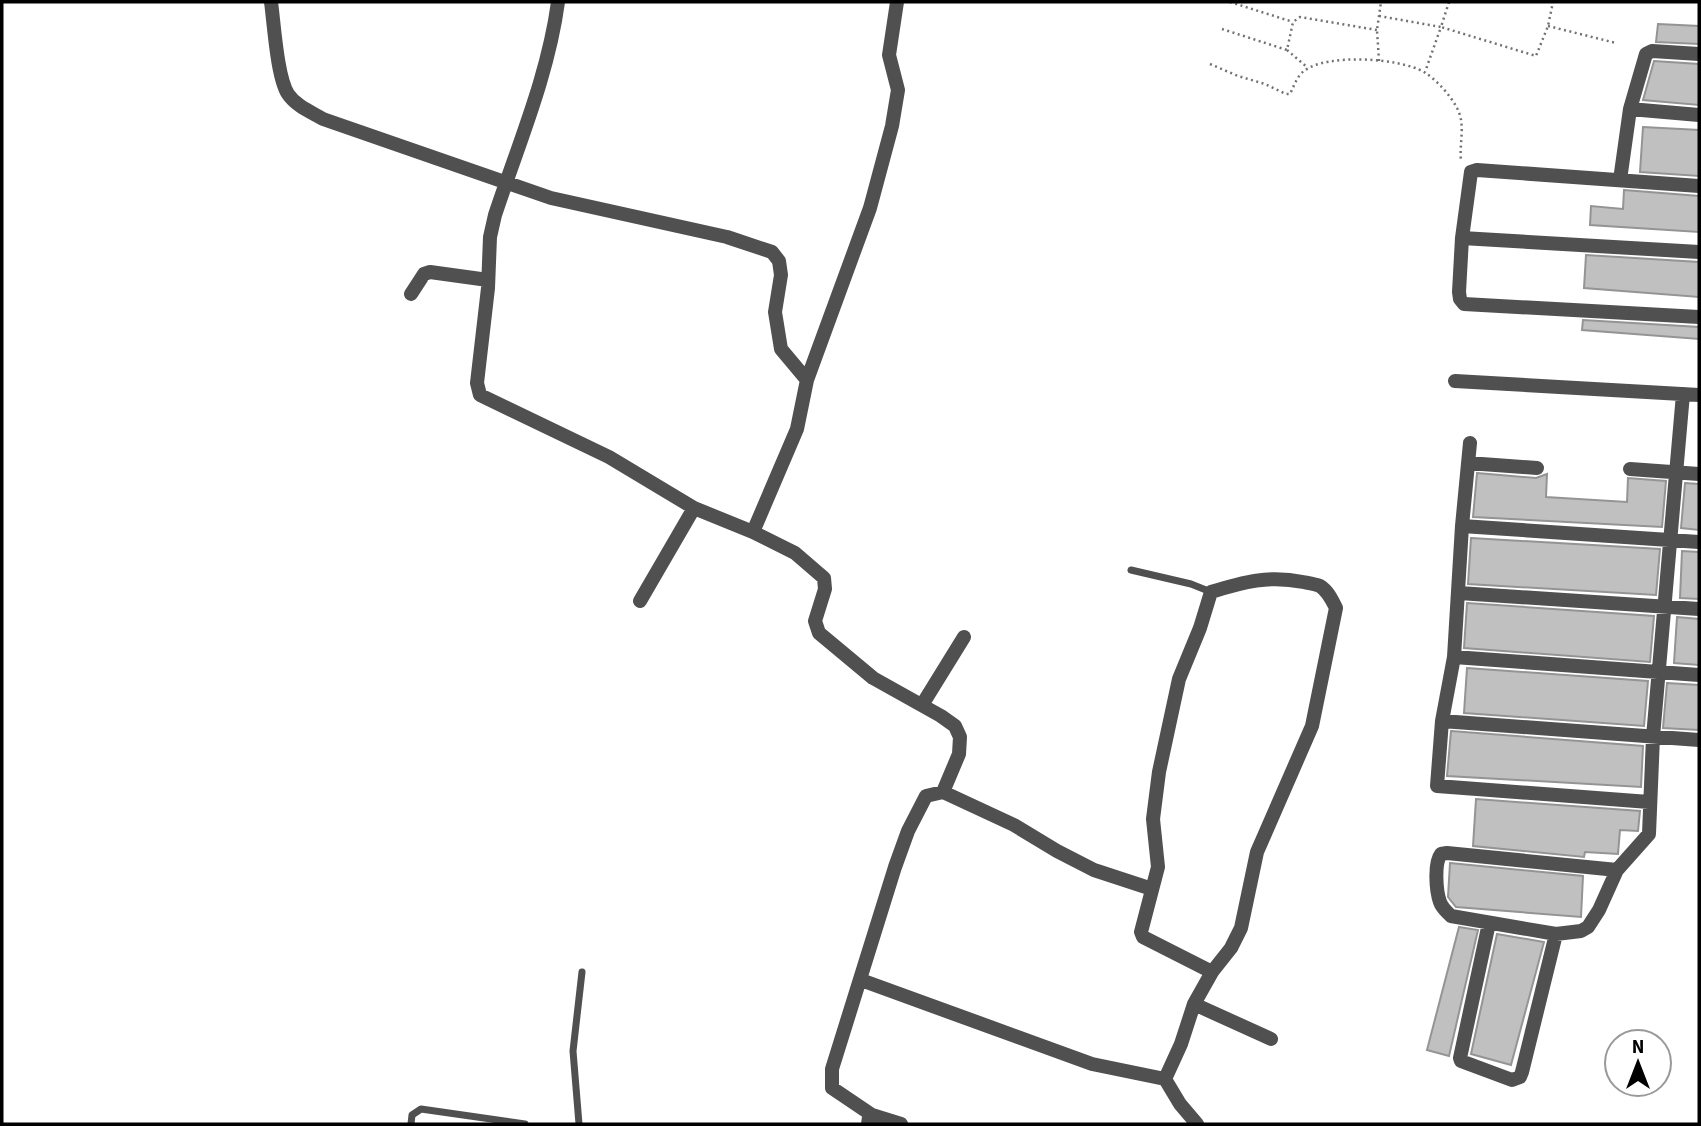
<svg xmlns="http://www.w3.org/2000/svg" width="1701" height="1126" font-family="'Source Sans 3',sans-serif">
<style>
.building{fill:#c0c0c0;stroke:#949494;stroke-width:2}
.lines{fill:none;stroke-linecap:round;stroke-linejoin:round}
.path{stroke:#727272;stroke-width:2.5;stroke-dasharray:2 3.5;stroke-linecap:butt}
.lane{stroke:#505050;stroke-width:7}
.street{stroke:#505050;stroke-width:14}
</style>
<rect width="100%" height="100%" fill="#fff"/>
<path class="building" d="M1658 24 1699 26V44L1656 42Z
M1654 61 1699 64V105L1643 100Z
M1643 127 1699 130V176L1640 172Z
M1624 190 1699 196V232L1590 225 1591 206 1623 209Z
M1586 255 1699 262V297L1584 288Z
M1583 320 1699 327V339L1582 330Z
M1477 473 1536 478 1547 474 1546 497 1627 502 1628 478 1666 481 1662 527 1473 517Z
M1685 483 1699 484V530L1681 528Z
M1471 538 1660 549 1656 595 1468 584Z
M1682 551 1699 552V599L1680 598Z
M1467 603 1654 616 1650 662 1464 648Z
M1677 617 1699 619V665L1674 663Z
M1467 668 1648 681 1644 726 1464 713Z
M1667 683 1699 685V730L1663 728Z
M1451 731 1643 746 1641 787 1447 776Z
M1476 799 1640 811 1638 831 1620 830 1618 854 1585 852 1584 857 1473 846Z
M1450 863 1583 876 1581 917 1456 907 1448 897Z
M1459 927 1478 930 1449 1056 1427 1050Z
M1497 934 1544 942 1511 1065 1471 1054Z"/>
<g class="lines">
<path class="path" d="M1230 2 1293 22
M1449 2 1441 27 1536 56 1548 26 1553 2
M1379 16 1441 27 1425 72
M1548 26 1616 43
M1222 29 1287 50 1293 22 1300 17 1377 30
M1287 50 1308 68
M1379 61 1377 30 1381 2
M1210 64 1238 76 1265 84 1286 94H1290C1294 86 1297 76 1304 71 1327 53 1400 58 1424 72 1437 80 1450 95 1457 108 1466 125 1459 142 1461 161"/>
<path class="lane" d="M1131 570 1191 584 1211 592
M411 1124 412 1115 421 1109 525 1124
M579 1124 573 1051 582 972"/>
<path class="street" d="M271 2C274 23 277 77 288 94 296 106 311 112 323 119L551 198 727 237 772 252 779 261 781 275 775 312 781 349 807 380
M558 2C548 76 518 145 495 215L490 237 488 288 477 383 480 395 609 457 694 508 753 532 795 553 824 578 825 589 815 621 819 633 873 678 941 716 955 726 960 737 959 754 943 792
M1630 109 1699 115
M1620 180 1630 109 1646 54 1652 51 1699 54
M1699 186 1477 170 1471 172 1462 238 1459 292 1460 299 1464 304 1699 317
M1462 238 1699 252
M411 294 424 274 430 272 488 280
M1455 381 1699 395
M1470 443 1462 526 1454 657 1442 721 1437 786 1649 802
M1468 463 1537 468
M1630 469 1699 474
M1462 526 1699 542
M753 532 797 429 807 380 870 208 892 126 898 90 889 55 897 2
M1459 593 1699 609
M640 601 694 508
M1454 657 1699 675
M922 705 964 637
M1442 721 1699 740
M1617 870 1447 853 1441 854C1434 863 1436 891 1440 902 1442 908 1447 912 1451 916L1556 934 1581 931 1588 927 1599 910 1617 870 1649 834 1653 737 1683 394
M1489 923 1460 1058 1461 1061 1512 1080 1520 1077 1522 1072 1556 934
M861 980 1092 1064 1165 1079
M1194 1004 1271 1039
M1165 1079 1181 1044 1194 1004 1212 972 1231 948 1241 928 1257 852 1312 726 1336 608C1332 600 1328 591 1320 586 1315 584 1308 583 1303 582 1269 575 1243 582 1211 592L1200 628 1179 679 1159 772 1153 819 1158 867 1141 932 1143 937 1212 972
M1165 1079 1180 1104 1197 1124
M872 1115 832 1088V1069L895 867 908 831 926 796 943 792 1014 825 1057 851 1094 870 1152 889
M868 1124 869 1117 872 1115 901 1124"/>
</g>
<rect width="1701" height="1126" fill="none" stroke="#000000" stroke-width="7"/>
<g transform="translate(1638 1063)"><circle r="33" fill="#ffffff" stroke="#999999" stroke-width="2"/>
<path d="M0-5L12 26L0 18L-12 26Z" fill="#000000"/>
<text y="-10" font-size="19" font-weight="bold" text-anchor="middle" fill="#000000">N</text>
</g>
</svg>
